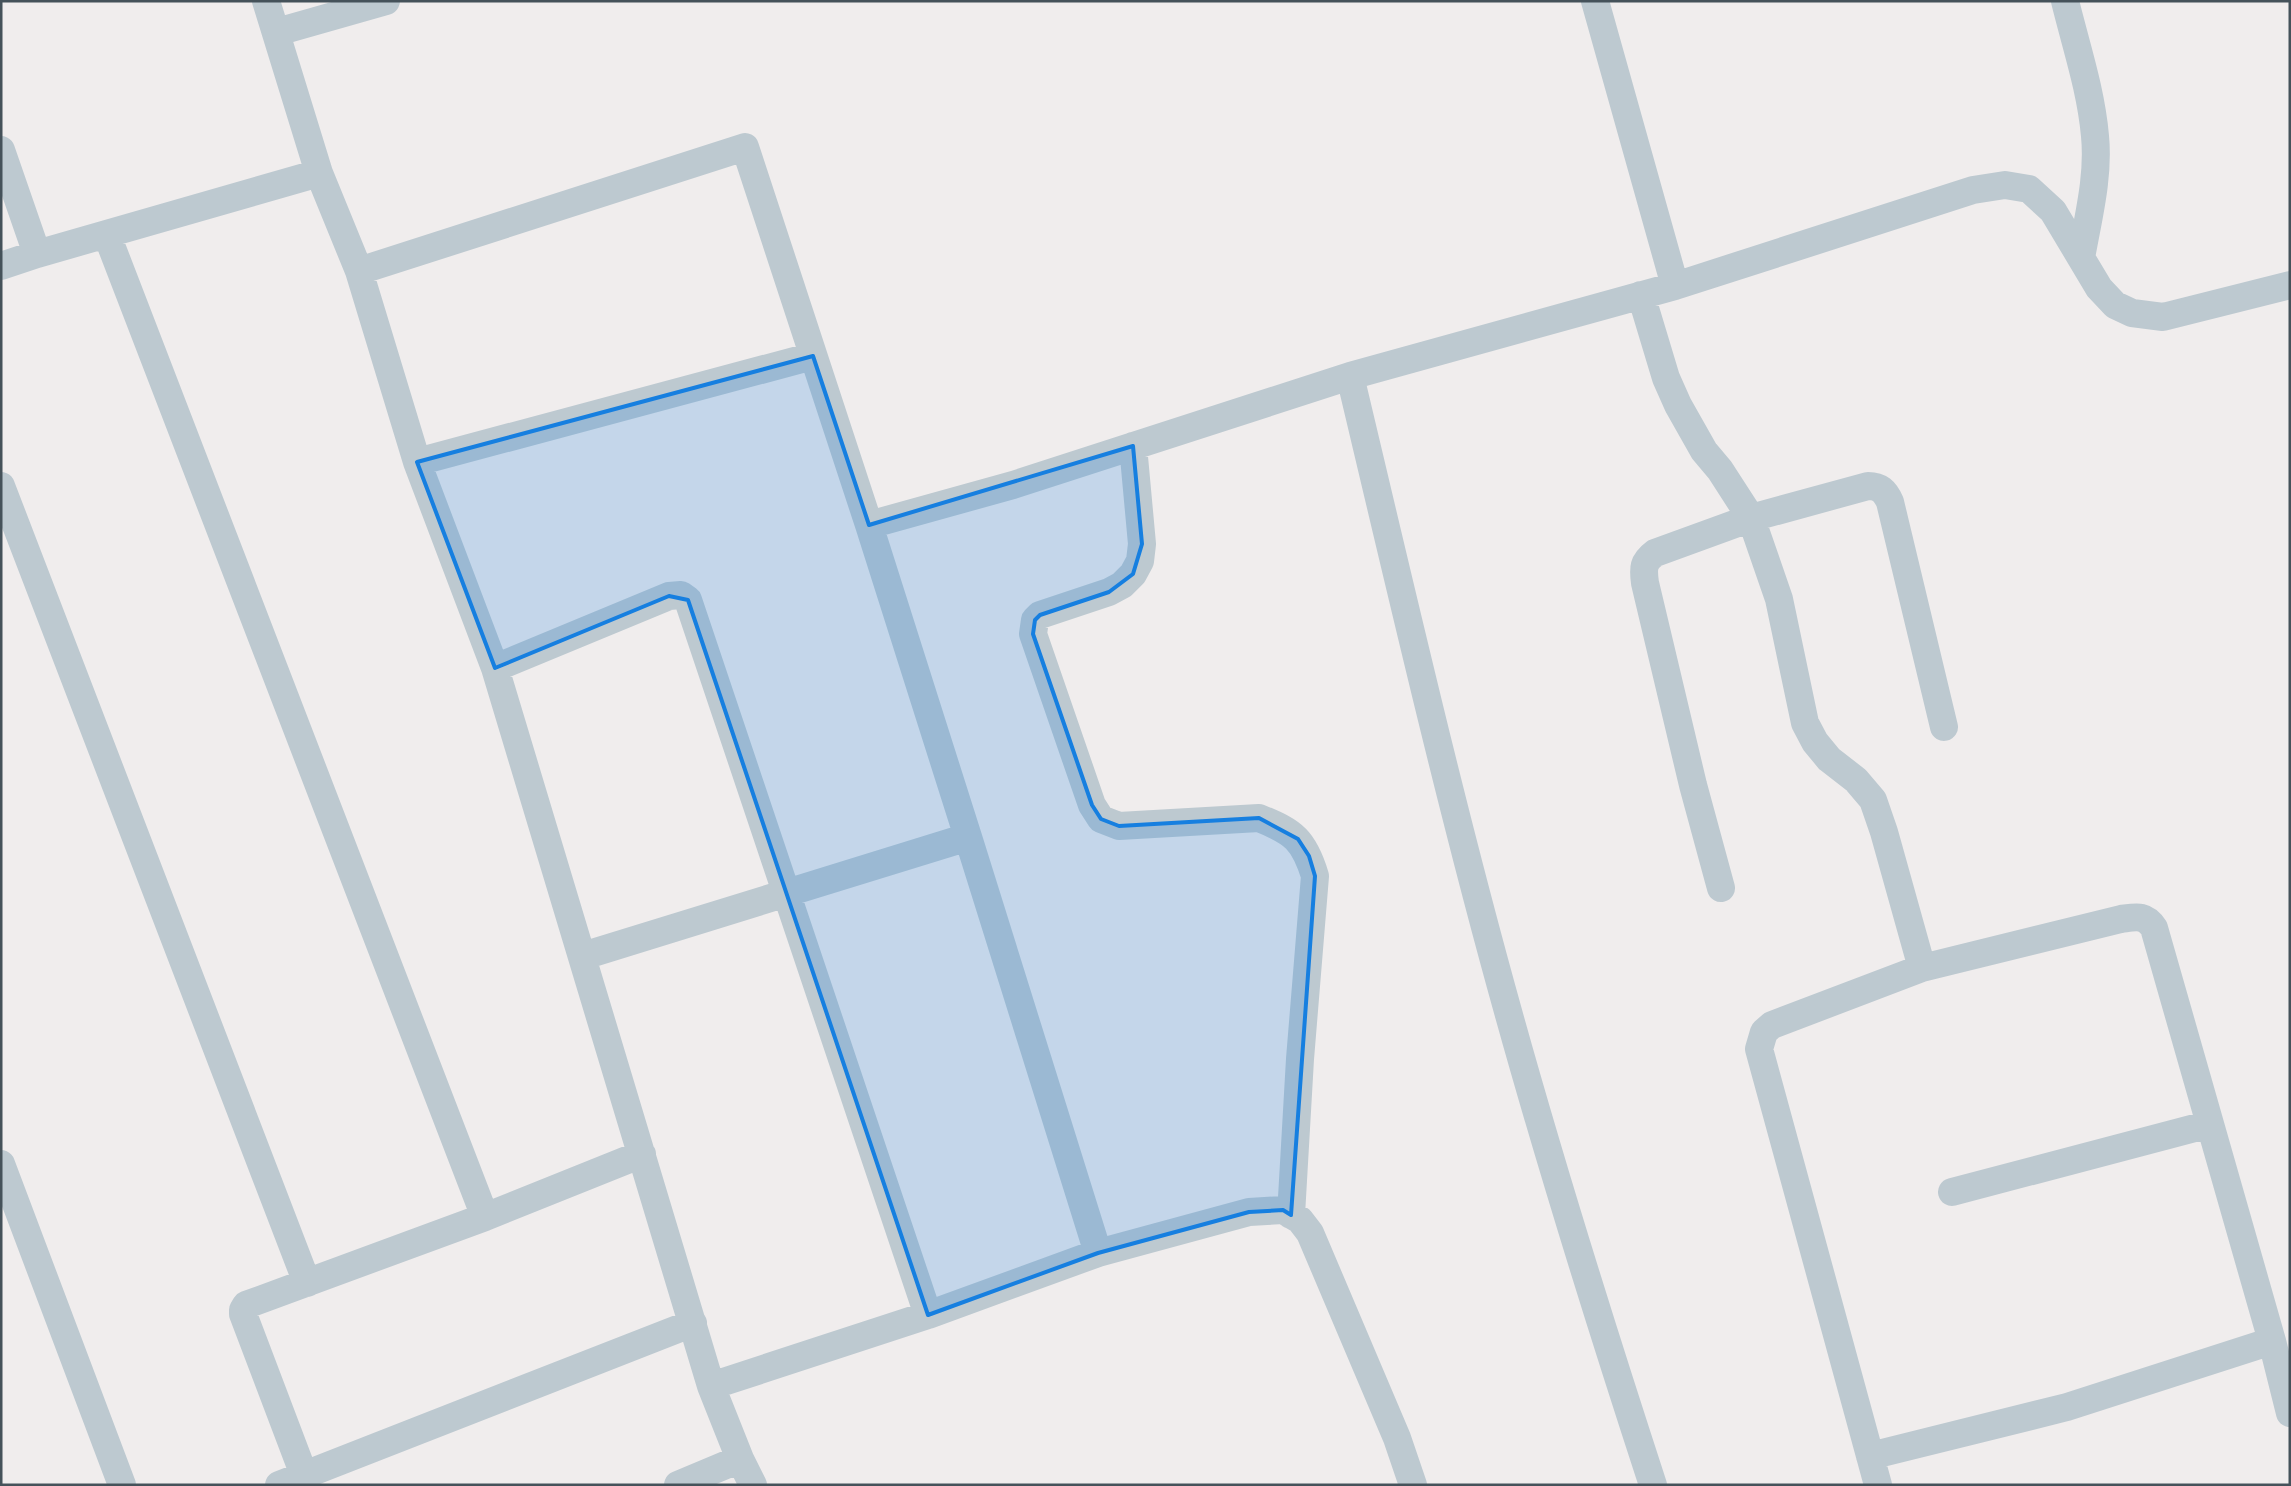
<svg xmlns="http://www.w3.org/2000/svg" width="2291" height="1486" font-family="'DM Sans',sans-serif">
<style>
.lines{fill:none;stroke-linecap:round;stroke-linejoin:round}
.minor{stroke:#bdc9d0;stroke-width:28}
.marked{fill:#167fe0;fill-opacity:0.2;stroke:#167fe0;stroke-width:4;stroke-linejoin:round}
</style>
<rect width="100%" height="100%" fill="#f0eded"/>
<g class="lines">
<path class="minor" d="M266 1 319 173 359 271 417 462 495 668 711 1386 740 1459 753 1485
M1595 1 1675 286
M2065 1C2076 46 2091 90 2095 136 2099 177 2088 218 2081 258
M277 32 386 1
M1 150 37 254
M107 235 485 1217
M1 266 37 254 319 173
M359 271 745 147 869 525 968 837 583 956
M1641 295 1666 378 1678 405 1704 451 1720 470 1751 518 1779 599 1805 723 1815 742 1829 759 1856 780 1873 800 1884 832 1922 968
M1350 376C1401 590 1450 804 1509 1015 1553 1173 1602 1329 1653 1485
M1133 446 1142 544 1140 561 1133 574 1122 585 1109 592 1040 615 1035 620 1033 634 1092 805 1101 819 1119 826 1259 818C1294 832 1304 840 1315 876L1300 1059 1291 1215
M417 462 813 356
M1 486 307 1283
M869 525 1013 485 1350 376 1675 286 1973 190 2005 185 2029 189 2053 211 2099 288 2115 305 2132 313 2163 317 2290 285
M495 668 669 596 681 595 688 600 928 1315
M968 837 1098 1253
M1721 888 1693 785 1645 583C1643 568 1643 562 1655 553L1751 518 1868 486C1880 486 1885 491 1890 502L1944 727
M1 1164 122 1485
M1952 1192 2210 1124
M711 1386 928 1315 1098 1253 1249 1212 1283 1210 1300 1220 1310 1233 1397 1438 1413 1485
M1870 1456 2067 1407 2272 1341
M304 1475 243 1314V1310L246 1305 485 1217 642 1154
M279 1485 693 1323
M678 1485 740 1459
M1878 1485 1759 1049 1764 1032 1772 1025 1922 968 2121 919C2136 917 2145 914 2154 928L2272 1341 2290 1413"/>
</g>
<path class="marked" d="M813 356 869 525 1133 446 1142 544 1133 574 1109 592 1040 615 1035 620 1033 634 1092 805 1101 819 1119 826 1259 818 1298 839 1309 856 1315 876 1291 1215 1283 1210 1249 1212 1098 1253 928 1315 688 600 669 596 495 668 417 462Z"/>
<rect width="2291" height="1486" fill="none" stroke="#45525a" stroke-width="5"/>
</svg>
